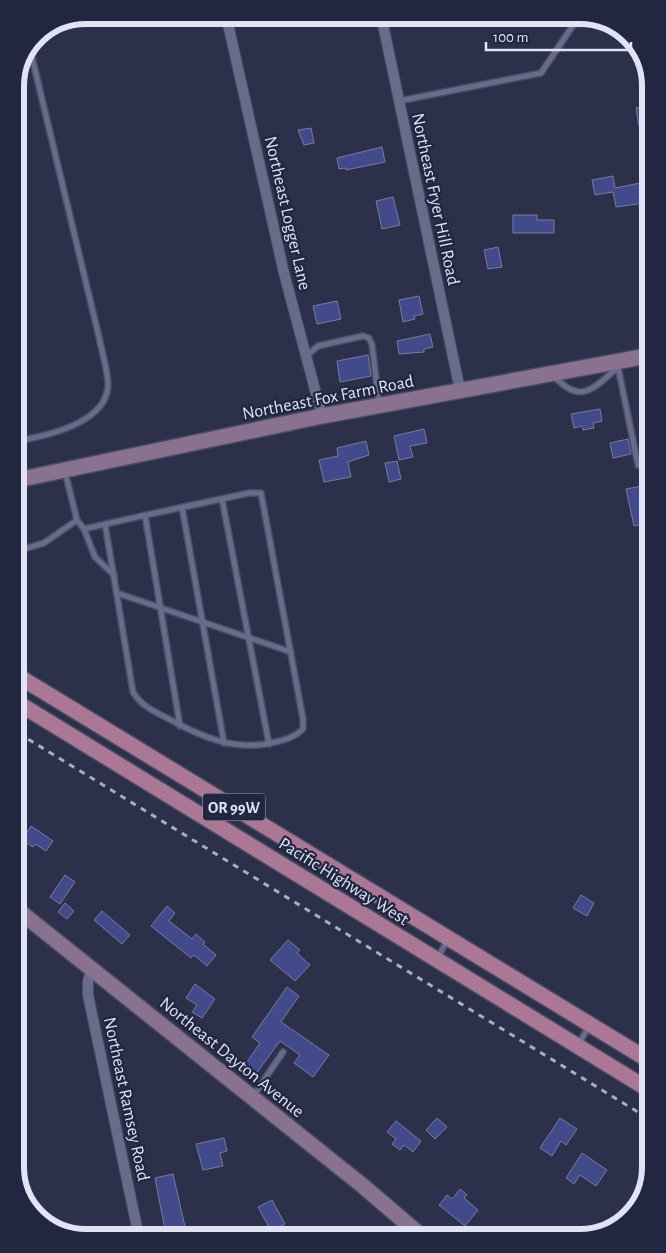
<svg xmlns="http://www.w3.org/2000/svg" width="666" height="1253" font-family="'Alegreya Sans',sans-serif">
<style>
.building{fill:#434a8c;stroke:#767c9b}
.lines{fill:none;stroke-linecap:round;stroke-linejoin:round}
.lane-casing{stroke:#4a4c63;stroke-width:8}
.street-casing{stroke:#4a4c63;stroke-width:12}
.secondary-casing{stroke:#4a4c63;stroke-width:18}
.primary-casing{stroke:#4a4c63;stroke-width:18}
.lane{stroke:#676c8b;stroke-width:5}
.street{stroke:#676c8b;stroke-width:10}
.secondary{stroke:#887290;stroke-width:15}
.primary{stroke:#aa7895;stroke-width:15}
.rail{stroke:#a9adc1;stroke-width:3;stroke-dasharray:6 6;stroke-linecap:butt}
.labels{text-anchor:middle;stroke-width:4.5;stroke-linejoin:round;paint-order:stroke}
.shield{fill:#222640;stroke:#a6aabe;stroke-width:1}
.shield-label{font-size:16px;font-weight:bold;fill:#dfe3f4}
.street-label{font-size:18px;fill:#dfe3f4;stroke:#222640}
.rim{fill:none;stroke:#dfe3f4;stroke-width:6}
</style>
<rect width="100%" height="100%" fill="#2c304a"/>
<path class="building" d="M646 106V125L639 126 636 108Z
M311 128 314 143 304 145 298 130Z
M382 147 385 162 346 170V168L339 169 337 158Z
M613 176 615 188 640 183 644 203 616 207 613 192 595 195 592 180Z
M393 197 400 225 382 229 376 201Z
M513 215H537V220H554V233H513Z
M498 247 502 267 488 269 484 250Z
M419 296 423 314 414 316 415 319 403 322 399 300Z
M337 301 341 319 317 324 313 306Z
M430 334 433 347 424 349V352L399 354 397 341Z
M368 355 371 376 340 382 337 361Z
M600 409 602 421 593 423 594 428 583 430 582 426 574 428 571 414Z
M424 429 427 443 410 446 413 457 399 460 394 436Z
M628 439 631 454 613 458 610 443Z
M366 441 369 455 348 462 351 477 324 482 319 460 338 456 337 448Z
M397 461 401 479 389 482 385 463Z
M648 485V523L634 526 626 489Z
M31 826 53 841 46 851 35 844 33 847 22 840Z
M65 875 75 882 60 904 50 897Z
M581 895 594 903 587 916 573 908Z
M65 903 74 911 67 919 58 912Z
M167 906 175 913 169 921 192 939 196 934 205 942 203 944 216 955 207 966 194 955 191 958 151 926Z
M102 911 130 935 122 944 94 920Z
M288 940 300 950 297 953 310 965 295 981 270 960Z
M195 984 215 999 202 1018 192 1012 197 1005 186 998Z
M287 987 299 996 281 1022 329 1055 313 1077 294 1063 300 1055 280 1041 256 1074 245 1065 260 1043 252 1037Z
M437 1118 447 1127 435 1139 426 1130Z
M560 1118 577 1129 566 1145 561 1141 552 1156 540 1148Z
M396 1121 421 1141 413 1152 404 1145 400 1150 392 1144 396 1139 387 1132Z
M224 1138 227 1151 220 1153 223 1166 203 1170 196 1144Z
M582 1153 607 1170 596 1186 580 1175 574 1184 566 1178Z
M173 1174 186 1231 166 1235 155 1178Z
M460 1189 467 1195 464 1198 478 1210 465 1226 439 1205 447 1195 452 1199Z
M272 1200 285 1224 271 1231 258 1207Z"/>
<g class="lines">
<g class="lane-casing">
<path id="lane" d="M399 101 541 73 580 15
M306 356 318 346 363 336 369 338 372 345 379 403
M617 362 638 465
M554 376C581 406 594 388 618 367
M17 441C46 436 109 423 108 383 107 368 102 352 99 337L30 49
M222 499 269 744
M182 507 224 743
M145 515 180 726
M77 520 84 529C139 516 194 505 249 493H261L303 719V729C295 737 287 739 276 742 237 752 203 738 169 719 155 712 141 706 133 692L105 524
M84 529 95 557 114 575
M17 551 44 543 77 520 65 472
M117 593 291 652
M438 957 447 941
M579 1043 590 1025
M254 1095 283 1052"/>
</g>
<g class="street-casing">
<path id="street" d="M226 15 284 273 322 416
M381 15 460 390
M92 968 88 981V995L139 1237"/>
</g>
<g class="secondary-casing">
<path id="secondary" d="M17 480 322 416 647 356
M19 911 363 1186 419 1234"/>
</g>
<g class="primary-casing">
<path id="primary" d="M18 676 650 1061
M18 703 651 1091"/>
</g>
<use href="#lane" class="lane"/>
<use href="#street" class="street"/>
<use href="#secondary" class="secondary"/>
<use href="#primary" class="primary"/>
<path class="rail" d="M18 733 651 1120"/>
</g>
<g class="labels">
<rect class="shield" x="203" y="793.5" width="62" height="27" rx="4"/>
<g class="shield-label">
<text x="234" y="813">OR 99W</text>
</g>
<g class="street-label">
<text transform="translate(436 199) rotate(78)" y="6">Northeast Fryer Hill Road</text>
<text transform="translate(288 213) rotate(77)" y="6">Northeast Logger Lane</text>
<text transform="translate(328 397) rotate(-11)" y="6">Northeast Fox Farm Road</text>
<text transform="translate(344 881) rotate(32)" y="6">Pacific Highway West</text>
<text transform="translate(232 1057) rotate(39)" y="6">Northeast Dayton Avenue</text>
<text transform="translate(127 1099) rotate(78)" y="6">Northeast Ramsey Road</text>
</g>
</g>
<path d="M0 0H666V1253H0ZM86 24H580A62 62 0 0 1 642 86V1167A62 62 0 0 1 580 1229H86A62 62 0 0 1 24 1167V86A62 62 0 0 1 86 24Z" fill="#222640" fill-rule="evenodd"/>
<path class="rim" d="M86 24H580A62 62 0 0 1 642 86V1167A62 62 0 0 1 580 1229H86A62 62 0 0 1 24 1167V86A62 62 0 0 1 86 24Z"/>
<path d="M486 42v8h145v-8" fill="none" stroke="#dfe3f4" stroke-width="2.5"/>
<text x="493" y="42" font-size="15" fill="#dfe3f4" stroke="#222640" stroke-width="4" paint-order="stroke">100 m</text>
</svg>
